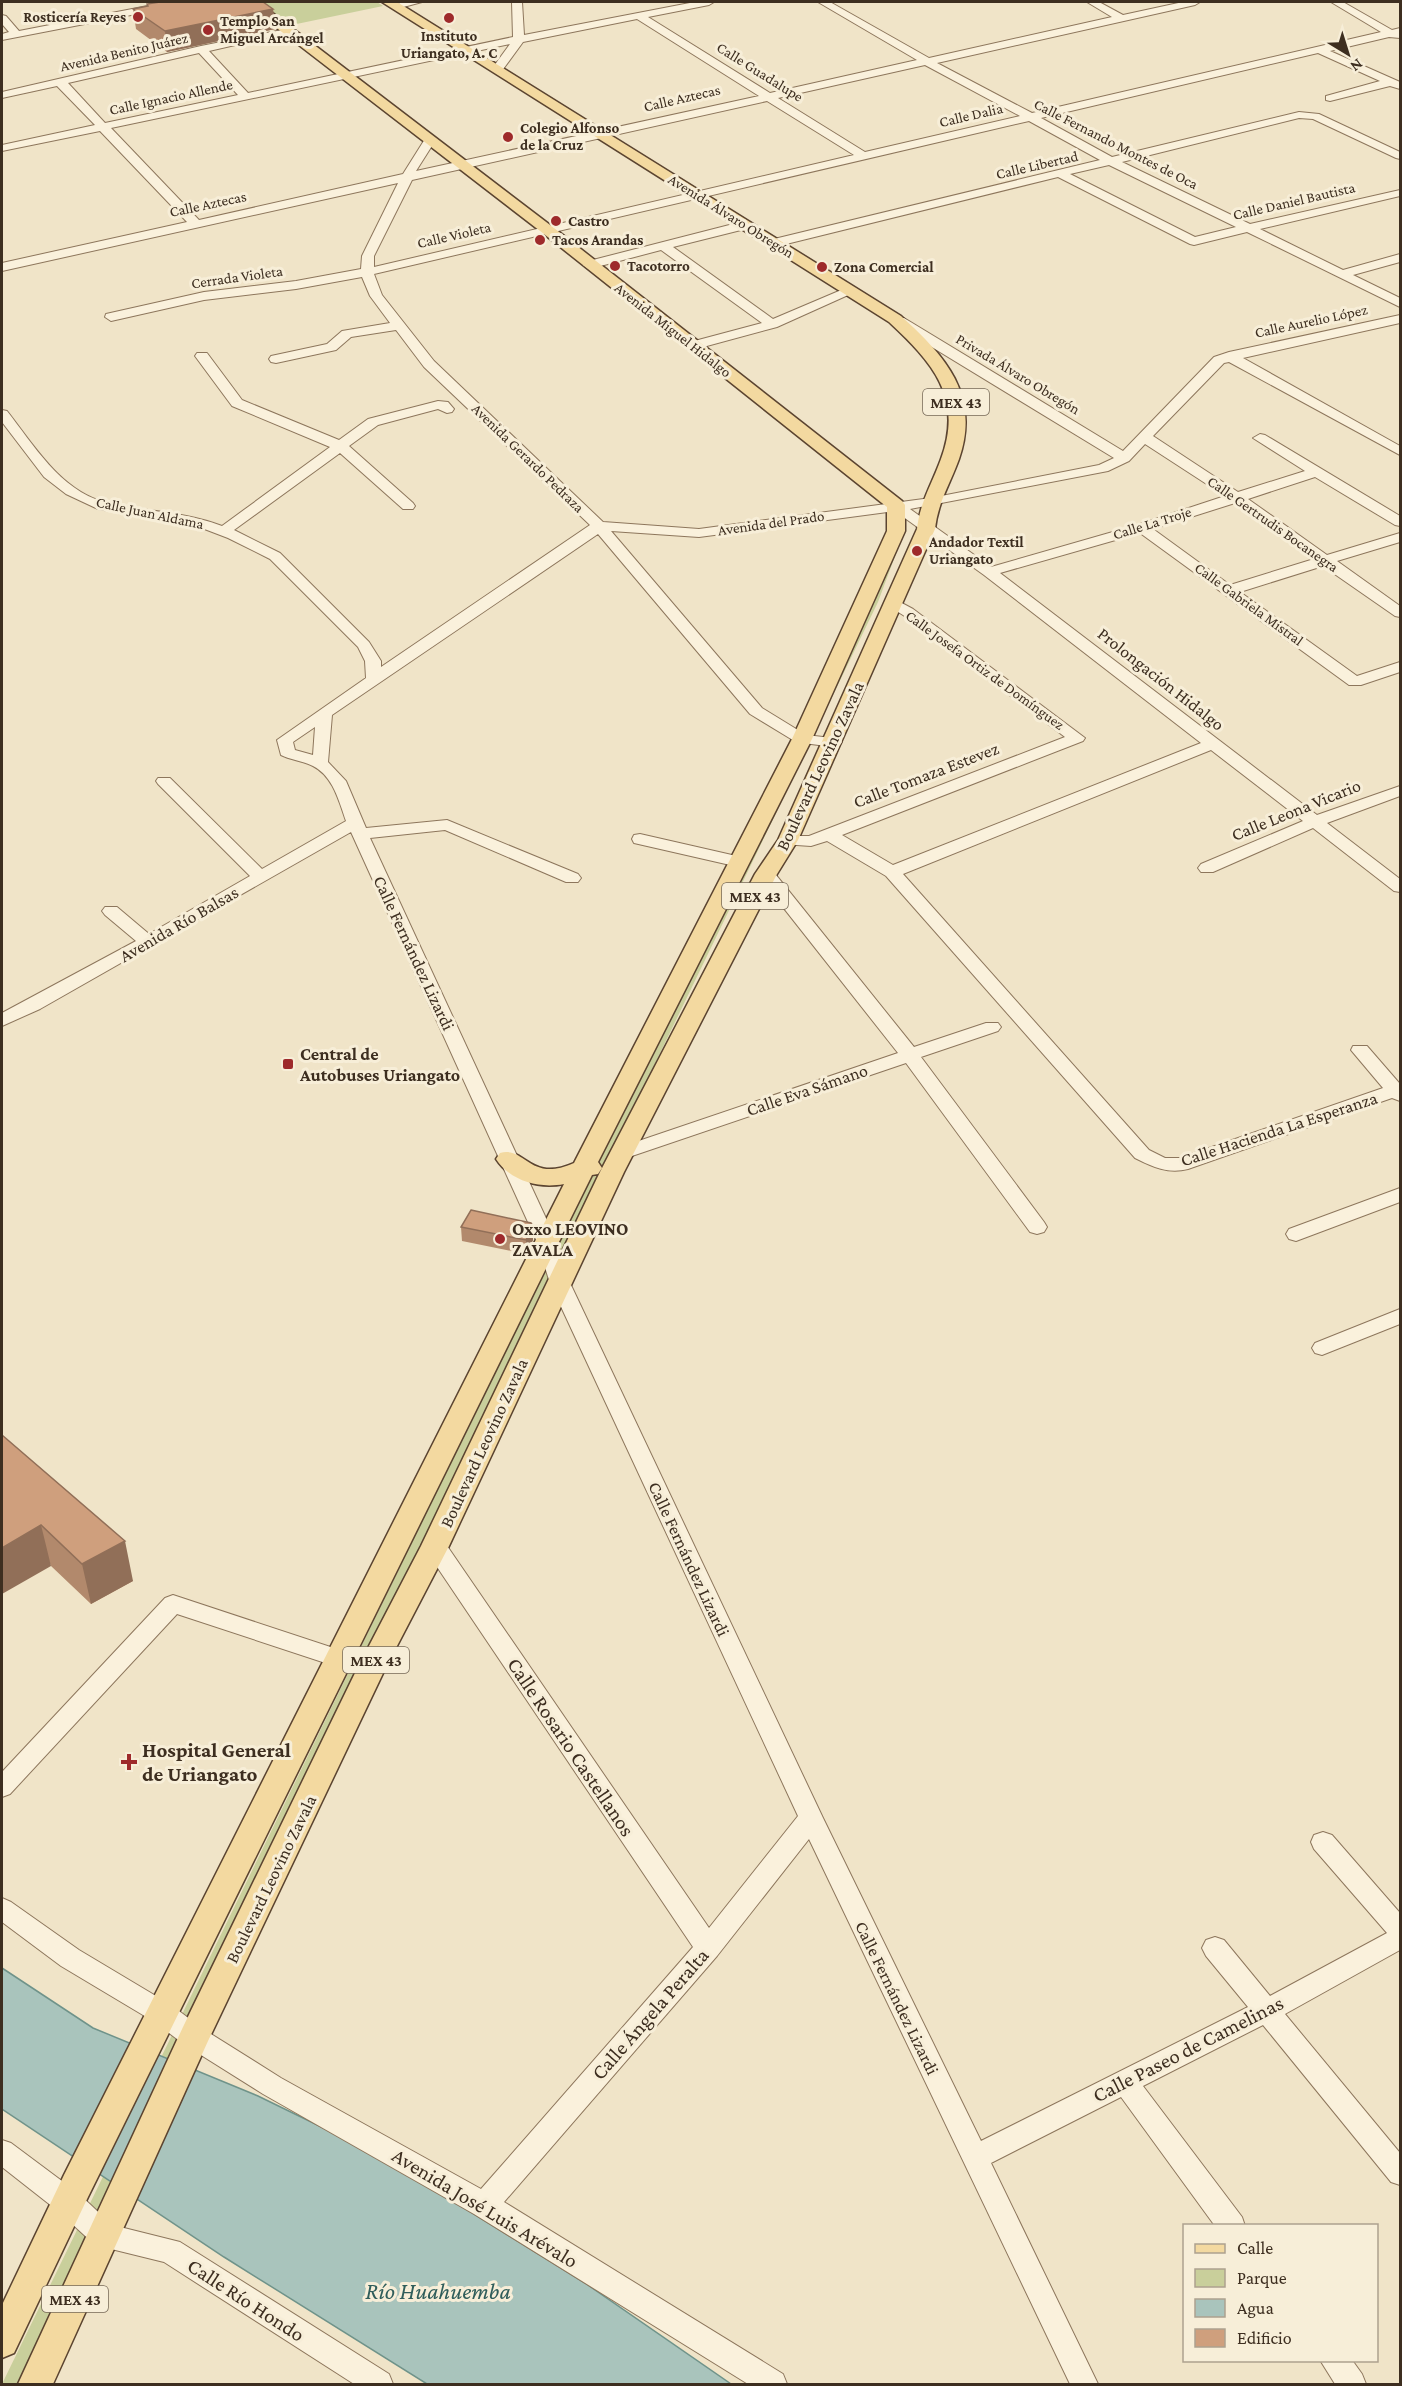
<svg xmlns="http://www.w3.org/2000/svg" width="1402" height="2386" font-family="'Crimson Pro',serif">
<style>
.green{fill:#c9cf9b}
.water{fill:#a9c4bc;stroke:#6f938a;stroke-width:1.5}
.lines{fill:none;stroke-linecap:round;stroke-linejoin:round}
.minor-casing{stroke:#8d765c;stroke-width:2}
.major-casing{stroke:#5b4430;stroke-width:3}
.minor{fill:#faf1dc;fill-rule:evenodd}
.major{fill:#f3d9a0;fill-rule:evenodd}
.wall{fill:#b2896c}
.shaded-wall{fill:#916f58}
.building{fill:#cf9f7d;stroke:#916f58;stroke-width:1.5}
.poi-dot{fill:#9e2a2b;stroke:#f7eed8;stroke-width:2}
.labels{text-anchor:middle;stroke-width:6;stroke-linejoin:round;paint-order:stroke}
.far-poi-label{font-size:15px;font-weight:bold;fill:#3d2e20;stroke:#f7eed8;text-anchor:start}
.far-street-label{font-size:15px;fill:#3d2e20;stroke:#f7eed8}
.shield{fill:#f7eed8;stroke:#756857;stroke-width:1.5}
.shield-label{font-size:16px;font-weight:bold;fill:#3d2e20}
.street-label{font-size:18px;fill:#3d2e20;stroke:#f7eed8}
.poi-label{font-size:18px;font-weight:bold;fill:#3d2e20;stroke:#f7eed8;text-anchor:start}
.near-street-label{font-size:21px;fill:#3d2e20;stroke:#f7eed8}
.near-poi-label{font-size:21px;font-weight:bold;fill:#3d2e20;stroke:#f7eed8;text-anchor:start}
.near-water-label{font-size:24px;font-style:italic;fill:#2f5d5a;stroke:#f7eed8}
</style>
<rect width="100%" height="100%" fill="#f0e4c8"/>
<path class="green" d="M255 2H377L383 6 287 26Z
M904 532 878 602 17 2384H2Z"/>
<path class="water" d="M2 1968 93 2028 258 2096 342 2137 448 2198 585 2283 731 2384H427L224 2257 2 2109Z"/>
<g class="lines">
<g class="minor-casing">
<path id="minor" d="M403 2H422L396 9 391 6Z
M512 2H522L524 35 695 2H714L709 5 648 17 770 93 917 60 818 2H830L929 58 1112 17 1087 2H1099L1123 15 1183 2H1200L1195 5 937 63 1032 113 1381 32 1331 2H1343L1392 30 1400 28V38L1389 37 1330 51 1400 82V89L1390 86 1330 101 1326 100V96L1380 81 1318 53 1041 118 1112 157 1299 112 1319 114 1400 152V159L1396 158 1313 119 1299 118 1122 162 1250 224 1400 190V196L1260 229 1343 270 1400 254V262L1353 275 1400 298V307L1247 232 1194 245 1190 244 1058 177 774 247 768 243 770 240 1100 160 1029 121 374 274 382 295 434 361 603 522 699 529 931 498 1099 465 1114 458 894 324 893 321 894 318H904L1123 451 1214 357 1229 352 1400 315V323L1243 358 1400 446V455L1229 362 1224 363 1153 436 1238 492 1305 471 1253 438 1260 434 1265 435 1400 516V526L1395 525 1315 477 1248 499 1327 555 1400 533V542L1337 561 1400 606V617L1395 616 1323 566 1240 592 1357 676 1400 662V672L1361 685H1349L1140 533 1000 573 1317 815 1400 786V796L1327 823 1400 879V892L1394 891 1313 828 1213 872H1201L1198 868 1201 864 1303 821 1211 750 903 874 1149 1150 1165 1158H1180L1383 1088 1351 1050 1353 1046H1367L1400 1084V1101L1392 1098 1188 1169C1168 1174 1153 1167 1135 1158L886 876 827 841 811 846 782 844 780 840 782 836H809L1065 737 903 615 885 604 888 601H898L913 609 1085 738 1083 741 842 835 893 865 1201 743 984 575 895 511 699 537 611 531 762 708 806 735 840 739 842 742 840 745 834 747 796 742 750 714 598 534 332 715 328 762 346 781 366 828 447 820 578 874 581 878 578 882H566L445 830 370 838 557 1242 570 1283 823 1818 981 2141 1248 2007 1206 1956 1202 1948 1206 1940 1215 1937 1224 1940 1270 1996 1387 1933 1314 1849 1311 1842 1314 1835 1323 1832 1332 1835 1400 1913V1950L1285 2014 1400 2153V2185L1391 2182 1263 2025 1143 2086 1242 2217 1245 2226H1215L1121 2097 991 2163 1098 2384H1070L809 1839 717 1956 504 2202 783 2374 787 2384H748L474 2214 263 2094 185 2045 153 2021 61 1966 2 1922V1898L11 1902 79 1950 171 2005 203 2029 281 2078 481 2189 693 1947 427 1552 424 1546 427 1540 435 1538 443 1540 709 1928 798 1816 550 1283 537 1242 351 832 40 1009 2 1026V1013L136 941 105 915 102 911 105 907H117L149 934 250 876 158 784 156 781 158 778H170L262 869 346 821C339 801 333 776 313 766 303 761 291 760 281 755L277 740 366 678 365 661 358 647 270 559 228 538 194 525 98 509 66 494 44 477 2 422V410L7 411C33 444 60 490 104 502 143 512 184 511 222 526L330 447 232 406 195 356 197 353H207L242 400 339 440 368 419 438 401 448 402 454 409 452 412 447 413 438 409 378 425 349 446 413 503 415 506 413 509H403L340 453 234 530 280 553 369 642 381 661V667L590 525 424 367 396 330 351 337 336 350 276 363 271 362 269 359 271 356 327 344 342 331 390 323 370 296 362 277 296 289 204 300 111 321 105 317 106 314 204 292 296 281 361 269 362 256 398 183 2 271V263L187 222 100 131 2 151V145L95 125 57 86 2 98V92L201 46 292 28V32L209 51 248 93 513 37ZM637 19 759 96 416 171 435 141 429 138 425 139 403 174 199 220 111 128 510 44 491 70 497 73 501 72 523 42ZM199 53 238 95 105 123 68 83ZM925 65 1020 116 865 152 778 98ZM767 101 854 155 374 267V256L412 180ZM1109 165 1236 227 1195 237 1070 174ZM1145 444 1225 496 1137 525 991 567 910 509 1108 471 1129 461ZM1235 503 1314 559 1230 585 1153 529ZM315 727 313 755 295 750 293 742Z
M158 4 162 5V9L2 40V34L9 32 2 24V15L6 16 19 31Z
M745 221 751 225 749 228 673 247 773 319 846 288 851 287 857 291 777 327 692 350 687 349 685 346 687 343 762 323 661 250 589 269 583 265 585 262Z
M640 834 745 858 748 862 745 866 739 867 634 843 632 839 634 835Z
M766 869 772 870 914 1047 986 1023H998L1001 1027 998 1031 921 1057 1044 1222 1047 1227 1044 1232 1037 1234 1030 1232 906 1063 629 1157 622 1159 615 1157 612 1153 615 1149 898 1053 760 878 757 874 760 870Z
M1400 1188V1202L1296 1241 1289 1239 1286 1234 1289 1229Z
M1400 1309V1324L1322 1355 1315 1353 1312 1348 1315 1343Z
M173 1595 379 1663 383 1669 379 1675 371 1678 177 1614 10 1794 2 1797V1772L165 1598Z
M2 2140 11 2143 78 2193 112 2225 180 2242 389 2374 393 2384H354L164 2262 95 2245 58 2211 2 2167Z
M1320 2360H1352L1362 2374 1366 2384H1335Z"/>
</g>
<g class="major-casing">
<path id="major" d="M243 2H258L554 228 902 501 905 505V531L812 739 598 1162 602 1168 598 1174 592 1175 88 2197 14 2353 2 2358V2305L64 2175 564 1184C539 1189 510 1181 496 1159L500 1153C526 1146 529 1183 574 1163L792 739 887 531V507L544 234Z
M382 2H397L901 316C945 356 981 395 959 459 950 484 938 502 935 529L798 840 777 874 624 1172 449 1546 385 1669 208 2041 53 2384H18L183 2027 357 1669 421 1546 600 1172 755 874 778 840 917 529C920 502 932 484 941 459 964 397 932 362 889 322Z"/>
</g>
<use href="#minor" class="minor"/>
<use href="#major" class="major"/>
</g>
<path class="wall" d="M147 4 273 9 275 29 167 52 136 29 133 9 147 6Z
M461 1227 533 1240 526 1254 462 1241Z
M2 1435 133 1581 91 1604 51 1566Z"/>
<path class="shaded-wall" d="M273 9 275 29 167 52 165 31Z
M533 1226V1240L526 1254V1240Z
M41 1525 51 1566 2 1594V1548Z
M125 1541 133 1581 91 1604 82 1564Z"/>
<path class="building" d="M160 2H263L273 9 165 31 133 9 148 6 147 4Z
M471 1210 531 1223 533 1226 526 1240 461 1227Z
M2 1435 125 1541 82 1564 41 1525 2 1548Z"/>
<g class="poi-dot">
<circle cx="138" cy="17" r="6"/>
<circle cx="449" cy="18" r="6"/>
<circle cx="208" cy="30" r="6"/>
<circle cx="508" cy="137" r="6"/>
<circle cx="556" cy="221" r="6"/>
<circle cx="540" cy="240" r="6"/>
<circle cx="615" cy="266" r="6"/>
<circle cx="822" cy="267" r="6"/>
<circle cx="917" cy="551" r="6"/>
<rect x="282" y="1058" width="12" height="12" rx="3"/>
<circle cx="500" cy="1239" r="6"/>
<path d="M126 1753h6v6h6v6h-6v6h-6v-6h-6v-6h6z"/>
</g>
<g class="labels">
<g class="far-poi-label">
<text x="126" y="22" text-anchor="end">Rosticería Reyes</text>
<text x="220" y="26">Templo San<tspan x="220" dy="17">Miguel Arcángel</tspan></text>
<text x="449" y="41" text-anchor="middle">Instituto<tspan x="449" dy="17">Uriangato, A. C</tspan></text>
<text x="520" y="133">Colegio Alfonso<tspan x="520" dy="17">de la Cruz</tspan></text>
<text x="568" y="226">Castro</text>
<text x="552" y="245">Tacos Arandas</text>
<text x="627" y="271">Tacotorro</text>
<text x="834" y="272">Zona Comercial</text>
<text x="929" y="547">Andador Textil<tspan x="929" dy="17">Uriangato</tspan></text>
</g>
<g class="far-street-label">
<text transform="translate(124 52) rotate(-13)" y="5">Avenida Benito Juárez</text>
<text transform="translate(760 72) rotate(32)" y="5">Calle Guadalupe</text>
<text transform="translate(171 97) rotate(-12)" y="5">Calle Ignacio Allende</text>
<text transform="translate(682 98) rotate(-13)" y="5">Calle Aztecas</text>
<text transform="translate(971 115) rotate(-13)" y="5">Calle Dalia</text>
<text transform="translate(1116 144) rotate(27)" y="5">Calle Fernando Montes de Oca</text>
<text transform="translate(1037 165) rotate(-13)" y="5">Calle Libertad</text>
<text transform="translate(1294 201) rotate(-13)" y="5">Calle Daniel Bautista</text>
<text transform="translate(208 204) rotate(-12)" y="5">Calle Aztecas</text>
<text transform="translate(731 216) rotate(32)" y="5">Avenida Álvaro Obregón</text>
<text transform="translate(454 235) rotate(-13)" y="5">Calle Violeta</text>
<text transform="translate(237 277) rotate(-8)" y="5">Cerrada Violeta</text>
<text transform="translate(1311 321) rotate(-12)" y="5">Calle Aurelio López</text>
<text transform="translate(673 330) rotate(38)" y="5">Avenida Miguel Hidalgo</text>
<text transform="translate(1018 374) rotate(31)" y="5">Privada Álvaro Obregón</text>
<text transform="translate(528 458) rotate(44)" y="5">Avenida Gerardo Pedraza</text>
<text transform="translate(150 513) rotate(12)" y="5">Calle Juan Aldama</text>
<text transform="translate(771 523) rotate(-8)" y="5">Avenida del Prado</text>
<text transform="translate(1152 523) rotate(-17)" y="5">Calle La Troje</text>
<text transform="translate(1273 524) rotate(35)" y="5">Calle Gertrudis Bocanegra</text>
<text transform="translate(1249 604) rotate(36)" y="5">Calle Gabriela Mistral</text>
<text transform="translate(985 670) rotate(36)" y="5">Calle Josefa Ortiz de Domínguez</text>
</g>
<g class="shield">
<rect x="923" y="389" width="66" height="26" rx="4.5"/>
<rect x="722" y="883" width="66" height="26" rx="4.5"/>
<rect x="343" y="1647" width="66" height="26" rx="4.5"/>
<rect x="42" y="2286" width="66" height="26" rx="4.5"/>
</g>
<g class="shield-label">
<text x="956" y="408">MEX 43</text>
<text x="755" y="902">MEX 43</text>
<text x="376" y="1666">MEX 43</text>
<text x="75" y="2305">MEX 43</text>
</g>
<g class="street-label">
<text transform="translate(1161 679) rotate(38)" y="6">Prolongación Hidalgo</text>
<text transform="translate(820 766) rotate(-65)" y="6">Boulevard Leovino Zavala</text>
<text transform="translate(926 775) rotate(-21)" y="6">Calle Tomaza Estevez</text>
<text transform="translate(1296 810) rotate(-22)" y="6">Calle Leona Vicario</text>
<text transform="translate(179 924) rotate(-30)" y="6">Avenida Río Balsas</text>
<text transform="translate(414 953) rotate(65)" y="6">Calle Fernández Lizardi</text>
<text transform="translate(807 1090) rotate(-19)" y="6">Calle Eva Sámano</text>
<text transform="translate(1279 1129) rotate(-18)" y="6">Calle Hacienda La Esperanza</text>
<text transform="translate(484 1443) rotate(-65)" y="6">Boulevard Leovino Zavala</text>
<text transform="translate(689 1559) rotate(65)" y="6">Calle Fernández Lizardi</text>
<text transform="translate(271 1879) rotate(-64)" y="6">Boulevard Leovino Zavala</text>
<text transform="translate(897 1998) rotate(64)" y="6">Calle Fernández Lizardi</text>
</g>
<g class="poi-label">
<text x="300" y="1060">Central de<tspan x="300" dy="21">Autobuses Uriangato</tspan></text>
<text x="512" y="1235">Oxxo LEOVINO<tspan x="512" dy="21">ZAVALA</tspan></text>
</g>
<g class="near-street-label">
<text transform="translate(571 1747) rotate(56)" y="7">Calle Rosario Castellanos</text>
<text transform="translate(650 2014) rotate(-49)" y="7">Calle Ángela Peralta</text>
<text transform="translate(1188 2049) rotate(-27)" y="7">Calle Paseo de Camelinas</text>
<text transform="translate(485 2208) rotate(31)" y="7">Avenida José Luis Arévalo</text>
<text transform="translate(246 2300) rotate(33)" y="7">Calle Río Hondo</text>
</g>
<g class="near-poi-label">
<text x="142" y="1757">Hospital General<tspan x="142" dy="24">de Uriangato</tspan></text>
</g>
<g class="near-water-label">
<text x="438" y="2299">Río Huahuemba</text>
</g>
</g>
<rect width="1402" height="2386" fill="none" stroke="#3d2e20" stroke-width="6"/>
<rect x="1183" y="2224" width="195" height="138" fill="#f7eed8" stroke="#ada18e" stroke-width="1.5"/>
<rect x="1195" y="2244" width="30" height="9" fill="#f3d9a0" stroke="#ada18e" stroke-width="1.5"/>
<text x="1237" y="2254" font-size="18" fill="#3d2e20">Calle</text>
<rect x="1195" y="2269" width="30" height="18" fill="#c9cf9b" stroke="#ada18e" stroke-width="1.5"/>
<text x="1237" y="2284" font-size="18" fill="#3d2e20">Parque</text>
<rect x="1195" y="2299" width="30" height="18" fill="#a9c4bc" stroke="#ada18e" stroke-width="1.5"/>
<text x="1237" y="2314" font-size="18" fill="#3d2e20">Agua</text>
<rect x="1195" y="2329" width="30" height="18" fill="#cf9f7d" stroke="#ada18e" stroke-width="1.5"/>
<text x="1237" y="2344" font-size="18" fill="#3d2e20">Edificio</text>
<g transform="translate(1348 54) rotate(142)" stroke="#f7eed8" stroke-width="4.5" paint-order="stroke">
<path d="M0-4.5L10 22L0 15L-10 22Z" fill="#3d2e20"/>
<text y="-9" font-size="16" font-weight="bold" text-anchor="middle" fill="#3d2e20">N</text>
</g>
</svg>
